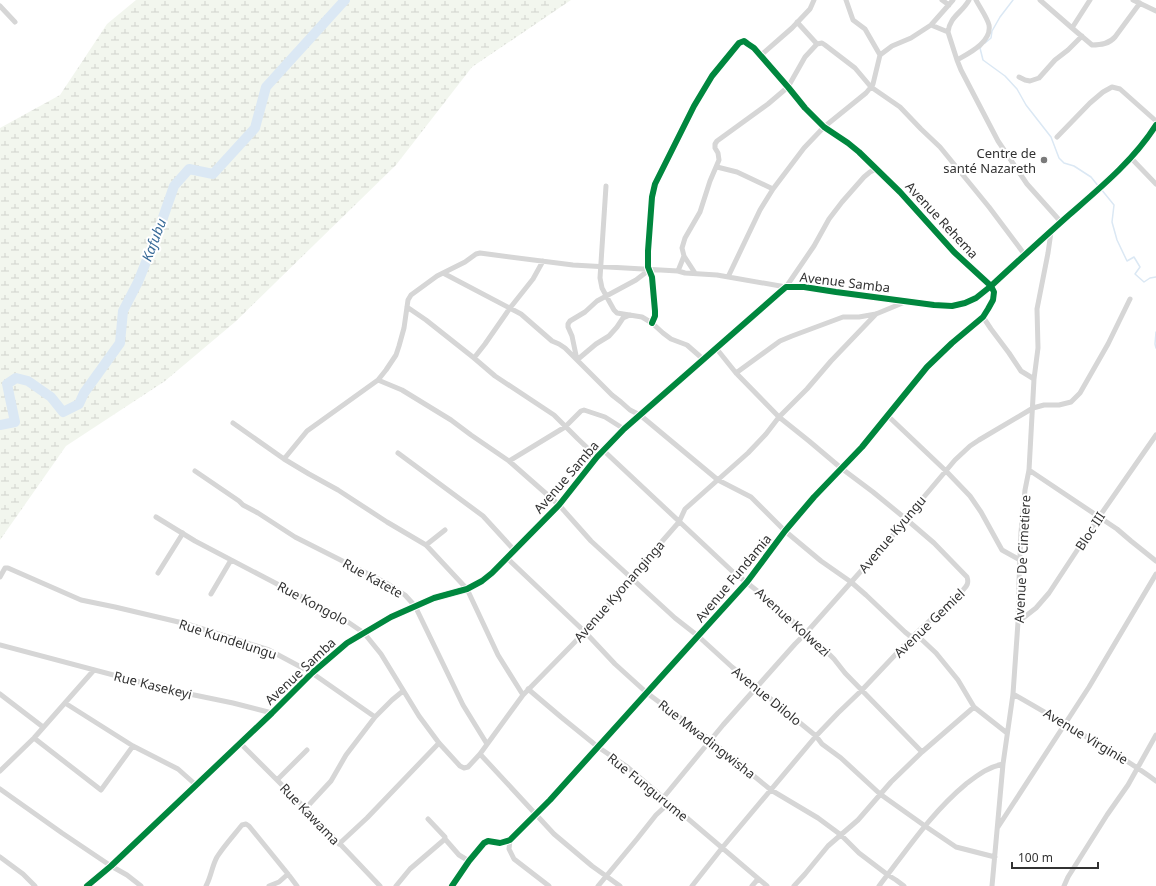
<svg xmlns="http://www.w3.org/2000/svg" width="1156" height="886" font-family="'Noto Sans',sans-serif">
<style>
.wetland{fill:url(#wetland-marsh)}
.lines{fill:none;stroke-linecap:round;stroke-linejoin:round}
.stream{stroke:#dbe8f4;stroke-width:1.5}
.river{stroke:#dbe8f4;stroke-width:10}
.street{stroke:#d6d6d6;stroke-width:5}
.secondary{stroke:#cfcfcf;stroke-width:7}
.cycleway-casing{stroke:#fff;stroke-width:8}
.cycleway{stroke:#00873e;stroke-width:6}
.poi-dot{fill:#7a7a7a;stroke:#fff;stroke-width:1.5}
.labels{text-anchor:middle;stroke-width:4;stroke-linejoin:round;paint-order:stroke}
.poi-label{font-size:13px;fill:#323232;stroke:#fff;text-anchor:end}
.street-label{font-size:13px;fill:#323232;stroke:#fff}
.water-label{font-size:14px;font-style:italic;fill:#3b6c99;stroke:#fff}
</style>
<defs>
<pattern id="wetland-marsh" width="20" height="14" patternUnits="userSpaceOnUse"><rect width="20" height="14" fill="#f2f6ee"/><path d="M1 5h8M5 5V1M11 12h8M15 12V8" fill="none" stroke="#d0d3cd"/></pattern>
</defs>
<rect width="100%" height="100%" fill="#fff"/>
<path class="wetland" d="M136 0H571L472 67 396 165 235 322 165 381 66 446 0 540V128L60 95 107 24Z"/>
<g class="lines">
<path class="stream" d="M985 43 991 38 992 31 1000 17 1013 0
M981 47 980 48 983 60 1005 76 1017 89 1026 105 1051 137 1059 158 1064 163 1074 166 1091 177 1099 187
M1101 189 1114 205 1112 222 1117 240 1127 261 1134 257 1140 267 1135 274 1144 282 1150 278 1156 277
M1156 332 1155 344 1156 348"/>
<path class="river" d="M0 425 15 422 7 384 16 378 28 381 51 397 63 412 79 404 84 393 120 343 123 311 138 282 158 232 174 186 189 169 213 174 255 128 266 87 345 0"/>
<path class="street" d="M846 0 853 20 865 29 880 55
M942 0 949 5
M953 0 931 25 911 38 892 46 880 55 873 84 871 87 900 107 921 129 940 147 989 207 1025 255
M976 0C980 8 987 17 989 25 992 42 969 53 957 60L961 70 998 141 1027 184 1061 222
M1040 0 1072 28 1090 0
M1133 0 1156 11
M0 6 15 22
M931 25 948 32
M1072 28 1092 45C1101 45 1109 44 1115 37L1140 3
M817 44 805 57 788 87 768 104 717 141 715 144V148L718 153 719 160 710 181 700 212 685 238 682 248 684 256 678 271 685 273 717 275 786 287 814 246 829 219 842 202 864 177 870 172 876 169
M760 56 792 28 810 9 814 0
M957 60 948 32C950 16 962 13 969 0
M1019 77 1025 80 1030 81 1039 78 1055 60 1068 50 1082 36
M1057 137 1090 103 1103 92 1112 87 1120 89 1156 121
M1131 158 1156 184
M717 167 737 172 773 189
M606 186 600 278 602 288 609 301 614 310 617 313 642 317 652 323 663 333 671 339 687 345 703 359
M684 256 695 273
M443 273 521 314 552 341 559 344 565 348 612 395 621 402 630 410 640 415 718 480 751 497 785 531 821 561 851 582 866 595 905 632 910 636 920 638 936 653 958 680 974 707 1007 733
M728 277 760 210 773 189 804 148 824 127 866 93 871 87 855 68 825 45 822 43 817 44 797 22
M407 307 426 320 474 358 495 376 554 415 578 439 597 457
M630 315 623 318 617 327 609 336 596 344 577 360 572 336 568 327V324L570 321 585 312 597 301 636 280 649 270
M983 317 991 329 1009 353 1021 371 1034 379
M474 358 485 344 510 308 533 279 543 261
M736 373 780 341 792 336 843 317H859L876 314 905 302
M378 380 402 390 451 420 471 435 509 461 559 505 591 541 675 618 698 636 732 667 816 736 822 744 841 758 880 794 925 826 956 847 995 857
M888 416 946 471 970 496 981 512 1002 550 1020 560
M233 423 284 459 307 431 378 380 386 370 396 355 399 346 404 328 408 300 411 295 437 276 465 262 476 254 480 253 495 255 573 265 678 271
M603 450 732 571 765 597 806 633 820 645 834 659 845 673 922 752
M398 453 483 516 515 551
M284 459 309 474 338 490 387 522 426 545 445 530
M509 461 565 427 581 411 584 410 605 417 624 429
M1029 470 1117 529 1131 541 1156 561
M195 471 239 501 243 505 258 513 295 537 388 584 405 595 415 606 463 705 487 744
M156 517 195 541 342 618 364 633 381 654 419 716 439 743 460 766 464 768 468 767 480 754 523 695 571 646 596 620 631 577 679 522 685 509 748 453 766 434 779 417 807 389 831 361 876 314
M426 545 467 589 498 655 523 695
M507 558 585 632 615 664 647 693 710 740 771 790 818 818 841 835 859 853 888 875 896 880 904 886
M158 573 183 533
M0 577 5 568H8L81 600 115 607 187 624 269 650 312 673 375 717
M211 594 231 560
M1018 622 1036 608 1049 593 1099 517 1156 435
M0 645 170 690 233 703 272 713
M528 689 561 717 598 747 626 766 767 886
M0 694 43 727
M1013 694C1036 707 1058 720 1080 733 1106 748 1132 763 1156 781
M65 703 133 746 178 769 196 785
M34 738 101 790 133 746
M240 743 323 826 380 886
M480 754 554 834 592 866 620 886
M0 771 34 738 94 670
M277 780 307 750
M0 789 62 833 111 866 127 875 141 886
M663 798 723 725 795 644 806 633 893 535 923 498 955 460 970 446 979 440 1033 408 1044 405H1059L1071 402 1080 393 1108 344 1130 299
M305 809 331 781 346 755 375 717 392 700 403 691
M428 819 445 837V839
M998 827 1089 687 1156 574
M510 840 509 849 514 859 549 886
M339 844 367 818 439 743
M0 857 23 874 35 886
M206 886C211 877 212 866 217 857 224 846 234 835 242 825L246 824 249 826 288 874 297 886
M269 886 279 882 288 874
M396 886 410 869 445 839 459 855 469 861
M452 886 469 861 484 843 488 841 500 843 510 840 550 800 698 636 747 582 785 531 814 497 862 447 927 367 952 343 983 317 988 309 993 300 994 292 991 286 954 252 900 192 859 152 848 143 824 127 805 108 788 87 754 48 748 44 744 41 739 43 712 76 694 106 655 184 652 197 648 251V267L652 277 655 311V316L652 323
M598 886 637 839 656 815 669 803
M692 886 722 848 816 736 838 713 862 690 913 636 963 590C967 586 969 583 967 577L934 543 906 519 873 492 841 468 809 441 779 417 736 373 716 348
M752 886 758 879
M794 886 805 874 828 846 858 820 891 782 922 752 974 707
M879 886C907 850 931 813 966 784 978 775 988 767 1003 764
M992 886 1003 764 1013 694 1018 622 1019 582 1021 532 1025 490 1029 470 1034 379 1038 348 1037 309 1048 253 1051 232
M1064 886 1068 877 1107 815 1128 785 1156 735"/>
<path class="secondary" d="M87 886 111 866 272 713 312 673 347 643 391 617 434 598 467 589 482 581 492 573 559 505 597 457 624 429 779 293 786 287H804L836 292 934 305 952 306 965 303 976 298 991 286C1017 262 1043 238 1069 215 1100 188 1134 160 1156 125"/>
<g class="cycleway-casing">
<path id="cycleway" d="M87 886 111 866 272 713 312 673 347 643 391 617 434 598 467 589 482 581 492 573 559 505 597 457 624 429 779 293 786 287H804L836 292 934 305 952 306 965 303 976 298 991 286C1017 262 1043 238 1069 215 1100 188 1134 160 1156 125
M452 886 469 861 484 843 488 841 500 843 510 840 550 800 698 636 747 582 785 531 814 497 862 447 927 367 952 343 983 317 988 309 993 300 994 292 991 286 954 252 900 192 859 152 848 143 824 127 805 108 788 87 754 48 748 44 744 41 739 43 712 76 694 106 655 184 652 197 648 251V267L652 277 655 311V316L652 323"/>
</g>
<use href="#cycleway" class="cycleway"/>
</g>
<circle class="poi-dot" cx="1044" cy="160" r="4"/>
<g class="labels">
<g class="poi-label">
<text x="1036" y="158">Centre de<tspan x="1036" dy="15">santé Nazareth</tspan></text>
</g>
<g class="street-label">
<text transform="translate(942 220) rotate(47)" y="5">Avenue Rehema</text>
<text transform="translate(845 282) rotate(7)" y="5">Avenue Samba</text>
<text transform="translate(566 477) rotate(-49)" y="5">Avenue Samba</text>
<text transform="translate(1090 531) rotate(-57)" y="5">Bloc III</text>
<text transform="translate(892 534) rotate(-50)" y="5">Avenue Kyungu</text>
<text transform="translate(1022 559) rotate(-87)" y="5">Avenue De Cimetiere</text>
<text transform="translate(373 578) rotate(29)" y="5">Rue Katete</text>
<text transform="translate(733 578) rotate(-50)" y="5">Avenue Fundamia</text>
<text transform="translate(619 591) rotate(-49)" y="5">Avenue Kyonanginga</text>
<text transform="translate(313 603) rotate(28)" y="5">Rue Kongolo</text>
<text transform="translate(793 622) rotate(42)" y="5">Avenue Kolwezi</text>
<text transform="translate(929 623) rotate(-44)" y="5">Avenue Gemiel</text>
<text transform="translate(228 639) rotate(18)" y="5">Rue Kundelungu</text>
<text transform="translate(300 671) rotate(-43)" y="5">Avenue Samba</text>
<text transform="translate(153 685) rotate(14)" y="5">Rue Kasekeyi</text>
<text transform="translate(767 696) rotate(39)" y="5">Avenue Dilolo</text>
<text transform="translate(1086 736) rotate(31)" y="5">Avenue Virginie</text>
<text transform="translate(707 739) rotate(38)" y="5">Rue Mwadingwisha</text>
<text transform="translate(648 787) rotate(39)" y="5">Rue Fungurume</text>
<text transform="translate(310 814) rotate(46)" y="5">Rue Kawama</text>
</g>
<g class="water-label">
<text transform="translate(154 240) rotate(-69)" y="5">Kafubu</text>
</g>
</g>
<path d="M1012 862v6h86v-6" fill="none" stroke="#323232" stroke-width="2"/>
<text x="1018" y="862" font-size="12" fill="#323232" stroke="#ffffff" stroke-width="3" paint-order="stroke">100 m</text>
</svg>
